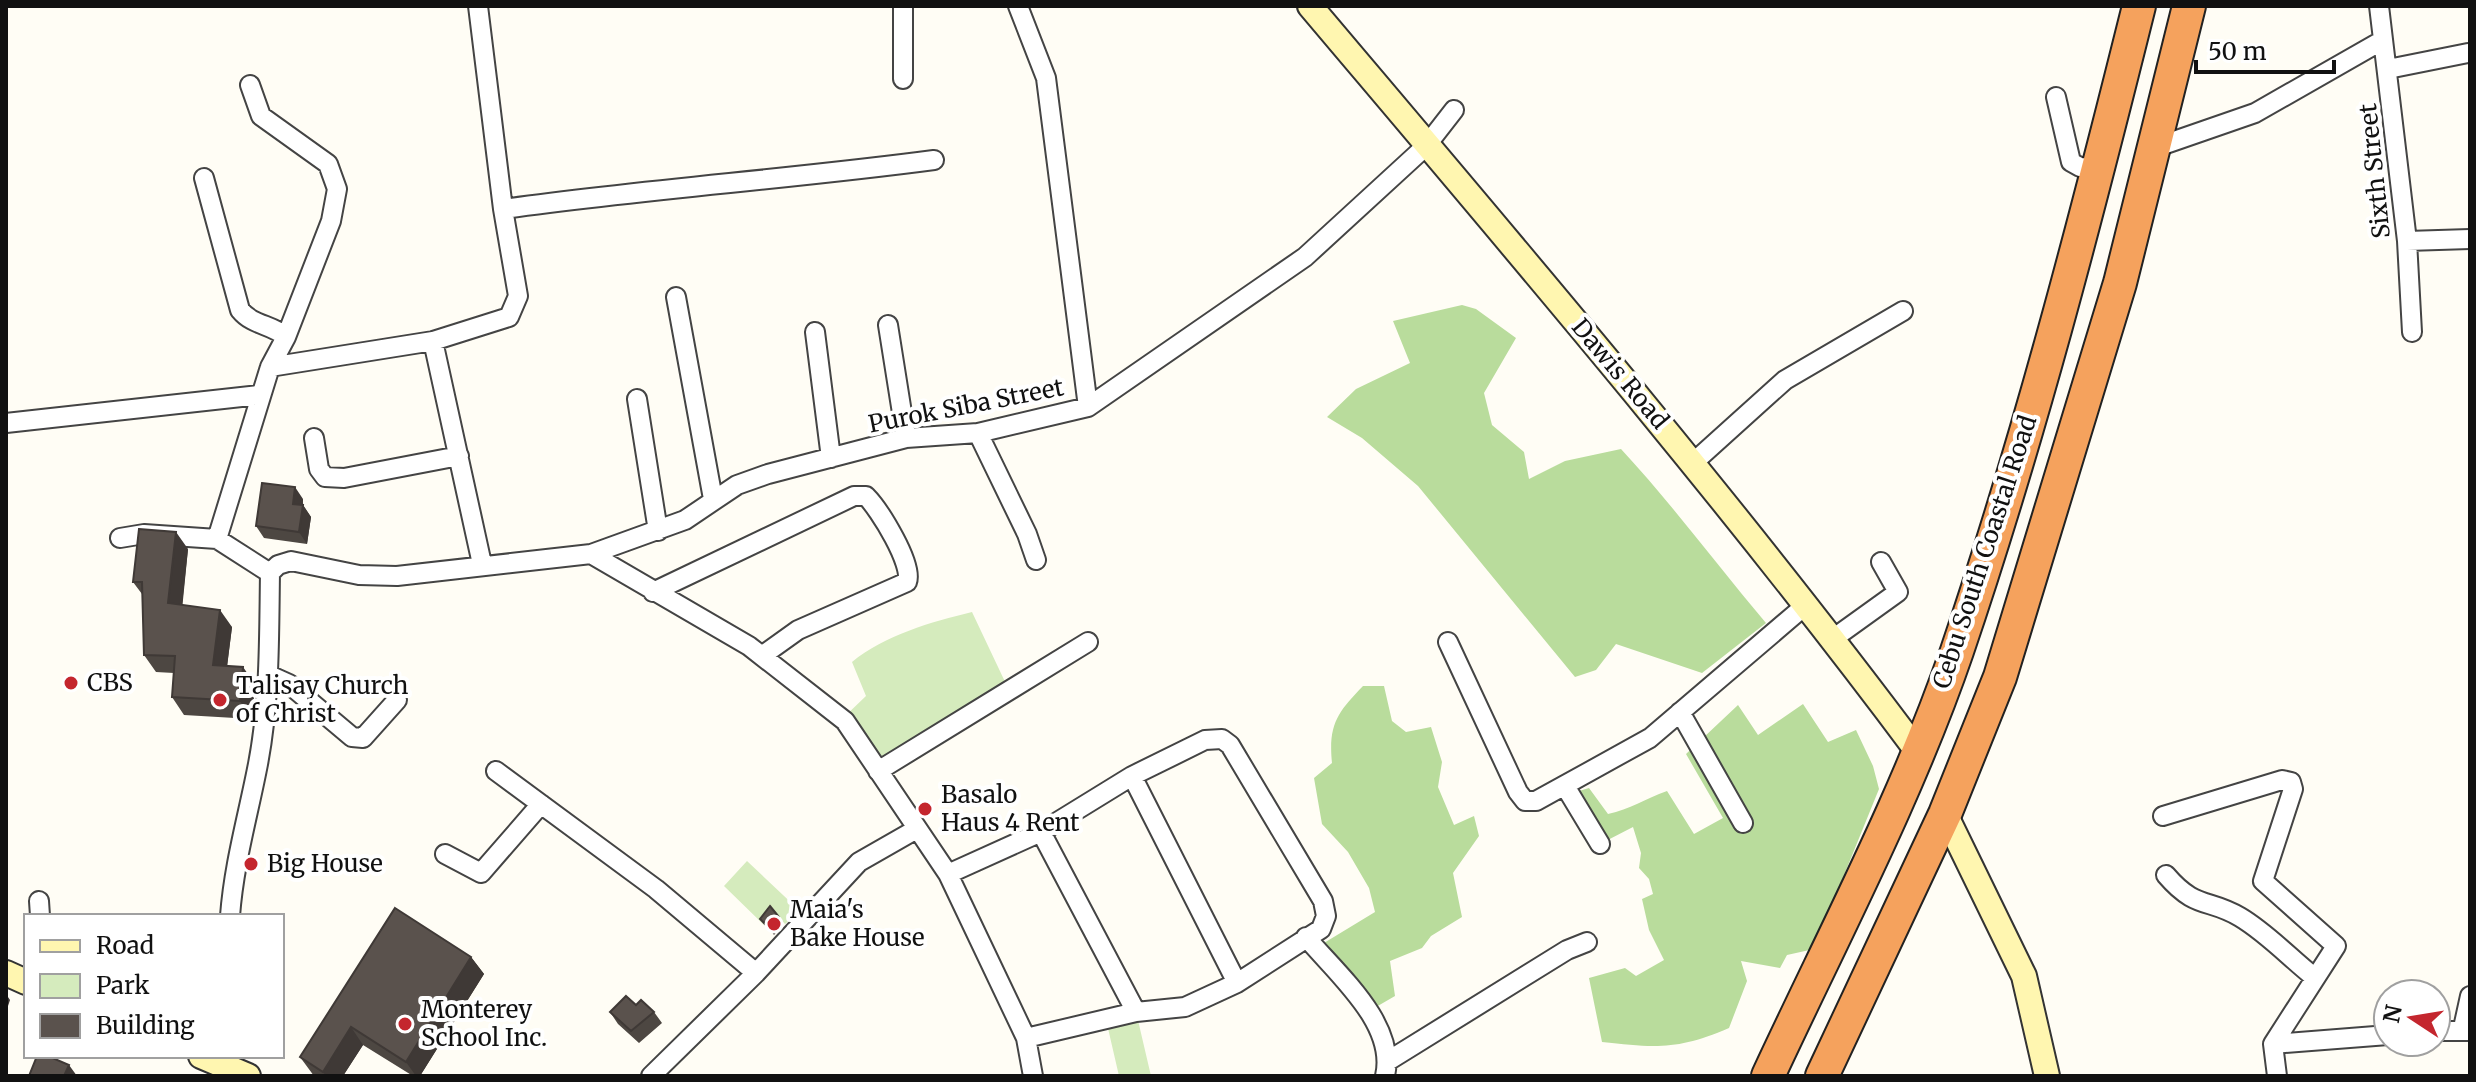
<svg xmlns="http://www.w3.org/2000/svg" width="2476" height="1082" font-family="Merriweather,serif">
<style>
.green{fill:#d5ebbd}
.forest{fill:#b9dc9c}
.lines{fill:none;stroke-linecap:round;stroke-linejoin:round}
.street-casing{stroke:#444;stroke-width:22}
.secondary-casing{stroke:#333;stroke-width:28}
.highway-casing{stroke:#222;stroke-width:36}
.street{stroke:#fff;stroke-width:18}
.secondary{stroke:#fff6b0;stroke-width:24}
.highway{stroke:#f5a25d;stroke-width:32}
.wall{fill:#4d4742}
.shaded-wall{fill:#3f3936}
.building{fill:#5a524d;stroke:#3f3936;stroke-width:2}
.poi-dot{fill:#c4262e;stroke:#fff;stroke-width:3}
.labels{text-anchor:middle;stroke-width:8;stroke-linejoin:round;paint-order:stroke}
.street-label{font-size:24px;fill:#111;stroke:#fff}
.poi-label{font-size:24px;fill:#111;stroke:#fff;text-anchor:start}
</style>
<rect width="100%" height="100%" fill="#fffdf5"/>
<path class="green" d="M972 612 1007 686 879 766 842 719 866 696 852 662C885 635 931 622 972 612Z
M747 861 800 911 785 924 774 912 764 925 724 886Z
M1137 1016 1151 1076H1119L1107 1024Z"/>
<path class="forest" d="M1462 305 1476 309 1516 338 1484 393 1492 425 1524 452 1529 479 1565 461 1621 449C1672 504 1717 565 1766 623L1702 673 1616 644 1596 670 1575 677 1418 486 1362 438 1327 417 1356 389 1410 363 1393 321Z
M1363 686H1384L1392 721 1406 732 1431 727 1442 762 1438 787 1454 825 1474 816 1479 836 1453 873 1462 917 1431 936 1422 948 1390 961 1395 996 1376 1007 1319 946 1375 912 1369 888 1348 852 1322 824 1314 778 1332 763C1328 724 1338 712 1363 686Z
M1803 704 1828 742 1856 730 1873 766 1879 789 1814 949 1787 955 1780 968 1741 961 1747 981 1729 1028C1678 1050 1656 1048 1602 1042L1589 978 1625 968 1636 976 1664 960 1649 930 1642 899 1653 894 1649 879 1639 868 1641 853 1633 827 1600 844 1579 791 1589 788 1608 814C1630 809 1645 799 1667 791L1694 834 1723 818 1686 754 1738 705 1758 735Z"/>
<g class="lines">
<g class="street-casing">
<path id="street" d="M1018 6 1046 78 1088 407
M2379 6 2407 241 2412 332
M2388 69 2468 53
M903 79V6
M250 85 261 116 328 164 337 189 331 221 286 337 270 367
M2056 97 2071 162 2080 167 2098 169
M2154 148 2255 113 2383 40
M204 178 240 310C253 326 272 324 286 337
M503 209C646 189 791 179 934 160
M2407 241 2470 239
M676 297 713 499
M888 325 906 438
M815 332 831 458
M433 341 482 564
M637 399 658 531
M6 423 259 395
M978 433 1027 534 1036 560
M314 438 319 469 325 477 344 478 459 456
M1694 462 1785 380 1903 311
M120 538 144 534 217 539 270 573
M217 539 270 367 433 341 509 317 518 296 503 209 478 6
M591 554 685 520 737 485 768 474 906 438 978 433 1088 407 1305 257 1426 146 1454 110
M270 573 278 565 291 561 359 575 397 576 591 554 749 646 845 721 948 874 1026 1038 1033 1076
M653 592 854 496H866C879 509 914 565 907 582L798 630 763 655
M1834 638 1898 592 1881 562
M1448 642 1518 792 1525 801H1536L1650 738 1807 604
M269 675 289 684 352 737 363 738 397 700
M1680 712 1743 823
M496 771 656 889 756 973
M878 771 1088 642
M1132 776 1237 983
M1565 786 1600 844
M2163 816 2282 780 2291 782 2293 789 2263 881 2336 946 2273 1044 2277 1076
M1041 832 1136 1012
M445 854 481 873 541 804
M948 874 1041 832 1132 776 1205 740 1222 739 1230 745 1323 901 1326 916 1321 929 1237 983 1185 1007 1136 1012 1026 1038
M2166 875C2196 910 2208 898 2240 917 2267 933 2290 958 2314 977
M39 901 40 916
M230 916C234 863 248 816 258 764 270 701 269 637 270 573
M1306 937C1337 974 1397 1024 1385 1076
M2463 1028 2470 996
M2436 1031H2470
M2273 1044 2388 1035
M1388 1061 1567 950 1587 942
M651 1076 756 973 859 862 915 830"/>
</g>
<g class="secondary-casing">
<path id="secondary" d="M1310 6C1517 251 1726 495 1918 752
M1945 814 2024 976 2047 1076
M6 973 26 982
M201 1056 248 1076"/>
</g>
<g class="highway-casing">
<path id="highway" d="M1768 1076C1833 936 1907 797 1957 651 2029 439 2085 223 2139 6
M1822 1076 1945 814 2000 677 2120 283 2189 6"/>
</g>
<use href="#street" class="street"/>
<use href="#secondary" class="secondary"/>
<use href="#highway" class="highway"/>
</g>
<path class="wall" d="M303 499V505L311 517 307 544 264 538 256 526Z
M188 549 182 605 232 627 227 666 255 684 252 719 184 715 172 697 174 673 156 672 144 655 142 594 133 582Z
M471 957 484 974 420 1076H413L363 1045 343 1076H314L300 1057Z
M636 1005 654 1012 662 1023 639 1043 618 1024 610 1012Z"/>
<path class="shaded-wall" d="M295 487 303 499 301 516 293 504Z
M303 505 311 517 307 544 299 532Z
M176 532 188 549 181 620 168 603Z
M220 610 232 627 225 683 213 665Z
M243 667 255 684 252 719 240 701Z
M779 917 783 923 774 935 770 929Z
M471 957 484 974 420 1076H416L406 1062Z
M6 994 10 1000 6 1012Z
M351 1027 363 1045 343 1076H326L323 1072Z
M69 1065 77 1076H64Z"/>
<path class="building" d="M262 483 295 487 293 504 303 505 299 532 256 526Z
M139 529 176 532 168 603 220 610 213 665 243 667 240 701 172 697 175 656 144 655 142 582H133Z
M770 906 779 917 770 929 760 919Z
M395 908 471 957 406 1062 351 1027 323 1072 300 1057Z
M626 996 636 1005 641 1000 654 1012 631 1031 610 1012Z
M37 1056H48L69 1065 64 1076H29Z"/>
<g class="poi-dot">
<circle cx="71" cy="683" r="8"/>
<circle cx="220" cy="700" r="8"/>
<circle cx="925" cy="809" r="8"/>
<circle cx="251" cy="864" r="8"/>
<circle cx="774" cy="924" r="8"/>
<circle cx="405" cy="1024" r="8"/>
</g>
<g class="labels">
<g class="street-label">
<text transform="translate(2375 171) rotate(-96)" y="8">Sixth Street</text>
<text transform="translate(1620 374) rotate(50)" y="8">Dawis Road</text>
<text transform="translate(966 406) rotate(-11)" y="8">Purok Siba Street</text>
<text transform="translate(1985 552) rotate(-72)" y="8">Cebu South Coastal Road</text>
</g>
<g class="poi-label">
<text x="87" y="691">CBS</text>
<text x="236" y="694">Talisay Church<tspan x="236" dy="28">of Christ</tspan></text>
<text x="941" y="803">Basalo<tspan x="941" dy="28">Haus 4 Rent</tspan></text>
<text x="267" y="872">Big House</text>
<text x="790" y="918">Maia's<tspan x="790" dy="28">Bake House</tspan></text>
<text x="421" y="1018">Monterey<tspan x="421" dy="28">School Inc.</tspan></text>
</g>
</g>
<rect width="2476" height="1082" fill="none" stroke="#111111" stroke-width="16"/>
<rect x="24" y="914" width="260" height="144" fill="#ffffff" stroke="#a0a0a0" stroke-width="2"/>
<rect x="40" y="940" width="40" height="12" fill="#fff6b0" stroke="#a0a0a0" stroke-width="2"/>
<text x="96" y="954" font-size="24" fill="#111111">Road</text>
<rect x="40" y="974" width="40" height="24" fill="#d5ebbd" stroke="#a0a0a0" stroke-width="2"/>
<text x="96" y="994" font-size="24" fill="#111111">Park</text>
<rect x="40" y="1014" width="40" height="24" fill="#5a524d" stroke="#a0a0a0" stroke-width="2"/>
<text x="96" y="1034" font-size="24" fill="#111111">Building</text>
<g transform="translate(2412 1018) rotate(282)"><circle r="38" fill="#ffffff" stroke="#a0a0a0" stroke-width="2"/>
<path d="M0-6L14 30L0 20L-14 30Z" fill="#c4262e"/>
<text y="-12" font-size="22" font-weight="bold" text-anchor="middle" fill="#111111">N</text>
</g>
<path d="M2196 60v12h138v-12" fill="none" stroke="#111111" stroke-width="4"/>
<text x="2208" y="60" font-size="24" fill="#111111" stroke="#ffffff" stroke-width="6" paint-order="stroke">50 m</text>
</svg>
